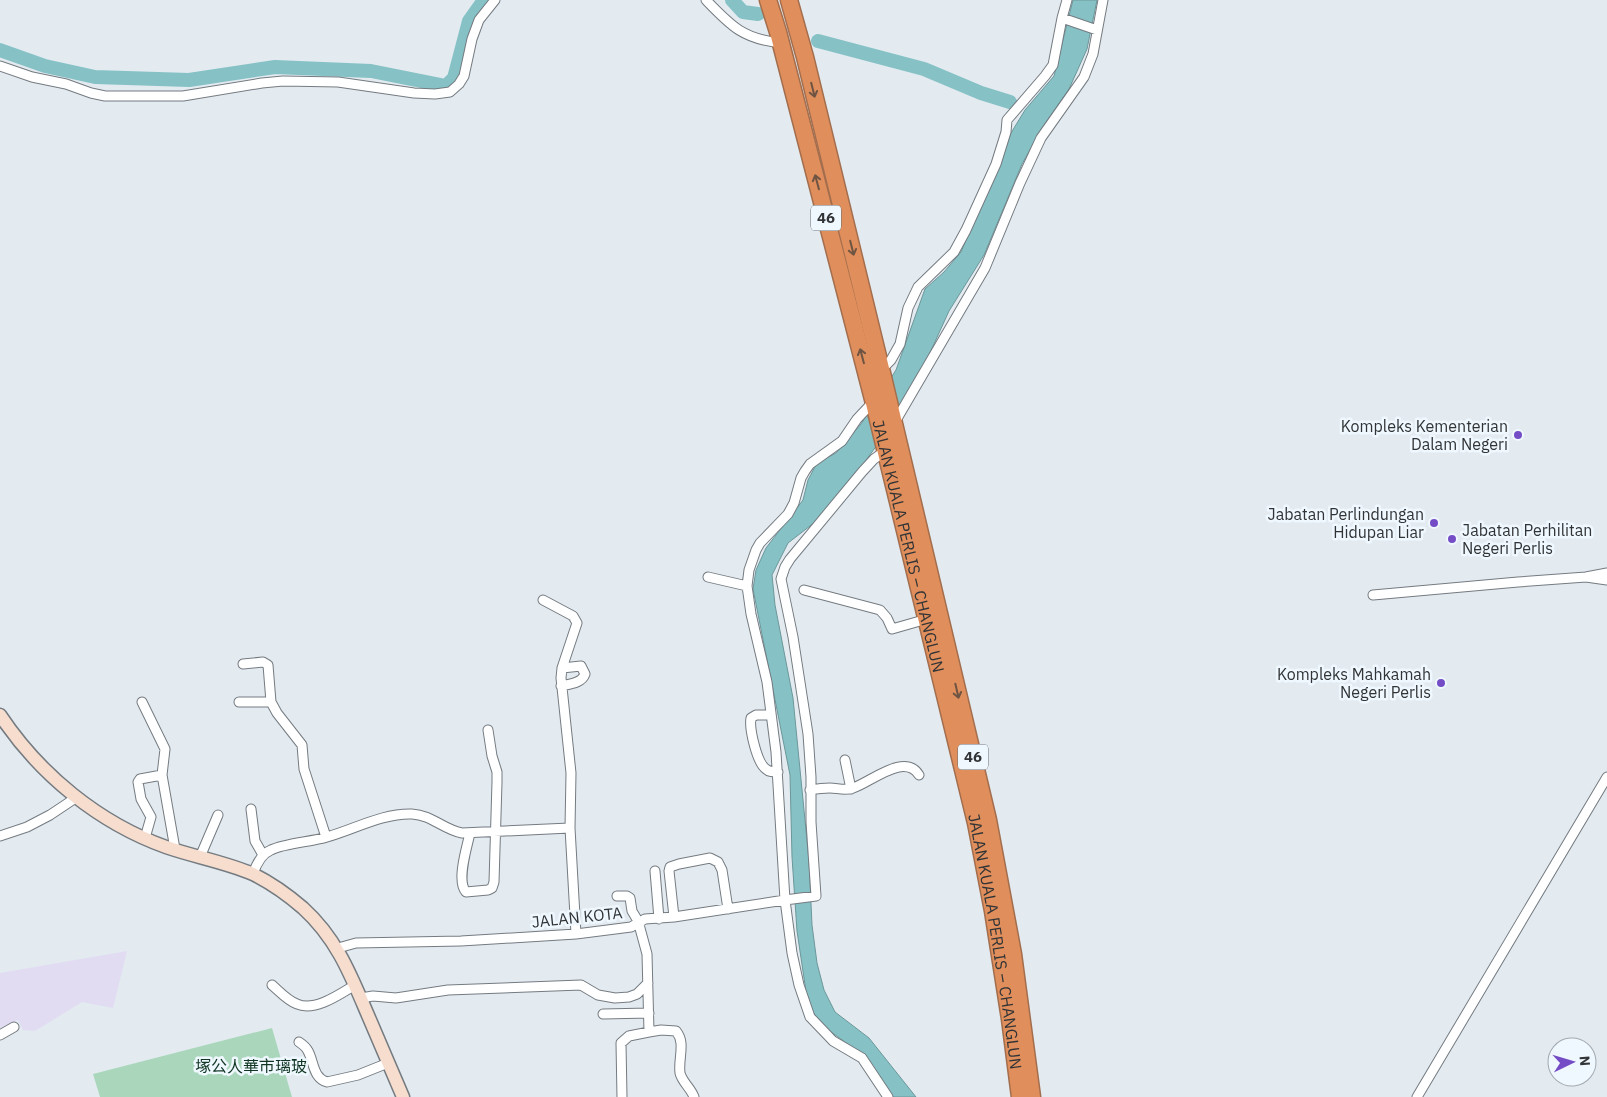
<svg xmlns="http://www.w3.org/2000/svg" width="1607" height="1097" font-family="'IBM Plex Sans','Noto Sans SC',sans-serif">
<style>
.industrial{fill:#e1dcf2}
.green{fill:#aad7bc}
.water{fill:#86c2c5;stroke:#6c979a}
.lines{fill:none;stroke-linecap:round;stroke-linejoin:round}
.river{stroke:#86c2c5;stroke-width:14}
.street-casing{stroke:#747b81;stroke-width:11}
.secondary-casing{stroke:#747b81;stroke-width:15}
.highway-casing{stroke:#a36e4e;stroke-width:19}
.street{stroke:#fff;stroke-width:9}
.secondary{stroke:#f6ddce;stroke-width:12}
.highway{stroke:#e08e5b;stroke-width:16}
.oneway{stroke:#6e5443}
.poi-dot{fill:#744dc6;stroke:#f0f8ff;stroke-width:2}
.labels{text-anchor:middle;stroke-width:5;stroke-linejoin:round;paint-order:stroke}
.shield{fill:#f0f8ff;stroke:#6a6f72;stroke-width:1}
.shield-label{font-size:15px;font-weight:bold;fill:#313436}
.poi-label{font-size:16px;fill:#313436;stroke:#f0f8ff;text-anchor:end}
.street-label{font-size:16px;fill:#313436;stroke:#f0f8ff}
.park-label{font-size:16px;fill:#103623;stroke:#f0f8ff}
</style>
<rect width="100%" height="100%" fill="#e3ebf1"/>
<path class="industrial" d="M127 951 113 1008 82 1002 35 1031 23 1030 18 1020 0 1028V973Z"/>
<path class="green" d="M272 1028 292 1097H100L93 1074Z"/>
<path class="water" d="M1073 0H1097L1087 49 1069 89 1044 125 1022 164 984 255 949 311 924 366 890 427 864 463 819 519 788 543 772 575 775 605 793 698 809 861 812 925 817 963 824 990 835 1012 869 1038 916 1097H892L860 1053 823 1026 808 1005 797 931 792 857 790 775 753 589 756 570 766 548 803 500 808 480 817 463 836 453 861 424 896 370 925 289 944 272 961 252 1011 133 1025 110 1054 76Z"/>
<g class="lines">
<path class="river" d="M732 0 743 12 758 14
M818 41 924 69 981 93 1010 102
M0 50 45 66 95 77 189 80 275 67 371 71 446 86 454 78 469 21 484 0"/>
<g class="street-casing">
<path id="street" d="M706 0C731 26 743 39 781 43
M1062 18 1097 30
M0 66 32 77 66 84 91 93 105 96H183L262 83 283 81 338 82 414 93 435 94 450 92 459 84 464 76 472 39 479 20 495 0
M881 370 891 360 900 344 908 308 918 287 954 252 966 230 996 164 1006 132 1007 120 1045 76 1053 65 1062 18 1067 0
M874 401 857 419 842 441 810 464 805 471 801 478 794 503 788 514 760 543 756 550 749 570 747 586 751 614 767 682 776 752 785 900 792 953 799 985 810 1017 833 1041 862 1058 888 1097
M895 422 985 268 1020 183 1041 138 1084 77 1093 54 1103 0
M1607 573 1586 577 1607 580
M708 577 747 586
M804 590 880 610 887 618 892 629 927 619
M1373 595 1518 582 1586 577
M543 600 573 616 577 623 562 668 561 678 571 773 570 828 576 934
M243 664 263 662 268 665 271 702
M561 686C570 684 582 683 585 674L581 666 562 668
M142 702 165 749 162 775 175 849
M239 702H271L277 713 302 745 304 769 326 837
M771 715H756L751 718C749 729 757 763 766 769 769 772 773 772 778 772
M845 760 851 789
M810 790C816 789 823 788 830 788 837 788 846 791 853 788 871 782 905 752 919 775
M251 809 255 841 263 855
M470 833C467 847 456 881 466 892L488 890 492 888 494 882 497 782V772L492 756 488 730
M0 836 27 827 50 815 77 797
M145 838 151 817 141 799 138 782 140 779 162 775
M200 857 218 815
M655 871 659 919
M253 874C256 865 261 854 271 850 285 843 311 842 327 837 355 829 383 813 412 814 432 815 444 830 462 833L570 828
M617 896H627L630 898 632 911 638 921 647 954 649 1032 629 1036 621 1043 622 1097
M674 917 669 871 670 867 679 864 710 858 718 862 722 870 728 909
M338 948 356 943 461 941 576 934 631 927 645 919 674 917 785 900 816 896 811 822V777L808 734 793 637 781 579 785 567 790 559 862 472 874 459 885 451
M272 985C279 991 288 1001 297 1004 315 1012 340 994 355 985
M361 998 373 996 396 998 448 990 581 985 598 995 615 998 629 997 637 994 648 983
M603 1014 649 1013
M649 1032 661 1030 676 1031C686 1043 678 1058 680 1073 682 1082 691 1088 694 1097
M0 1035 14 1027
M299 1042C302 1044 306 1047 308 1051 314 1062 313 1078 327 1082L358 1075 388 1063
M1417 1097 1607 777"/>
</g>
<g class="secondary-casing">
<path id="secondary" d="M0 715C40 775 99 823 166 847 195 857 225 862 253 874 271 883 288 895 303 908 336 938 350 973 367 1013 379 1041 391 1069 403 1097"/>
</g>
<g class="highway-casing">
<g id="highway">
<path id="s1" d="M768 0 778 32 874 403 976 823 993 911 1010 1019 1020 1097"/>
<path d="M789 0 805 57 882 373 988 820 1013 954 1032 1097"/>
</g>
</g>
<use href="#street" class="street"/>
<use href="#secondary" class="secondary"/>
<use href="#highway" class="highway"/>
</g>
<defs><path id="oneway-shaft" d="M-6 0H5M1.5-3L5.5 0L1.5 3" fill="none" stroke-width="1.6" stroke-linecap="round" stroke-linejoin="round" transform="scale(1.25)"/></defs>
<g class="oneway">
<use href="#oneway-shaft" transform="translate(813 90) rotate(76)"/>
<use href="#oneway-shaft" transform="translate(817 182) rotate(-105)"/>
<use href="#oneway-shaft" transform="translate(852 248) rotate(76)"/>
<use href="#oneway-shaft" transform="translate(862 356) rotate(-105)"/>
<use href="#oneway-shaft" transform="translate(957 691) rotate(77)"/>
</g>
<g class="poi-dot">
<circle cx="1518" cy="435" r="5"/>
<circle cx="1434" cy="523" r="5"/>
<circle cx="1452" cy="539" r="5"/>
<circle cx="1441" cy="683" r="5"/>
</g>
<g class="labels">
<g class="shield">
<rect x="811" y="205.5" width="30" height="25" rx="4"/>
<rect x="958" y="744.5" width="30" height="25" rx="4"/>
</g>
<g class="shield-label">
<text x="826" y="223">46</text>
<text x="973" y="762">46</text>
</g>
<g class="poi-label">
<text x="1508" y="432">Kompleks Kementerian<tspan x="1508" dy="18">Dalam Negeri</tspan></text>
<text x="1424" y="520">Jabatan Perlindungan<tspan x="1424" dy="18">Hidupan Liar</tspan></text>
<text x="1462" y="536" text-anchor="start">Jabatan Perhilitan<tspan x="1462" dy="18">Negeri Perlis</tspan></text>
<text x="1431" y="680">Kompleks Mahkamah<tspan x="1431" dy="18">Negeri Perlis</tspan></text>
</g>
<g class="street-label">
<text dy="6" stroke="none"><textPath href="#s1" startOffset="564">JALAN KUALA PERLIS – CHANGLUN</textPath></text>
<text transform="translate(577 917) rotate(-6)" y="6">JALAN KOTA</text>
<text dy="6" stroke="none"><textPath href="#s1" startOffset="969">JALAN KUALA PERLIS – CHANGLUN</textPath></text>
</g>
<g class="park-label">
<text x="251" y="1072">塚公人華市璃玻</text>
</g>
</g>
<g transform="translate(1572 1062) rotate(85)"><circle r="24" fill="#f0f8ff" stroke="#a4aaaf"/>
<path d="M0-4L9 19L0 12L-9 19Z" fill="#744dc6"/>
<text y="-8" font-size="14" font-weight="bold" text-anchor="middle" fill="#313436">N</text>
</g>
</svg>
